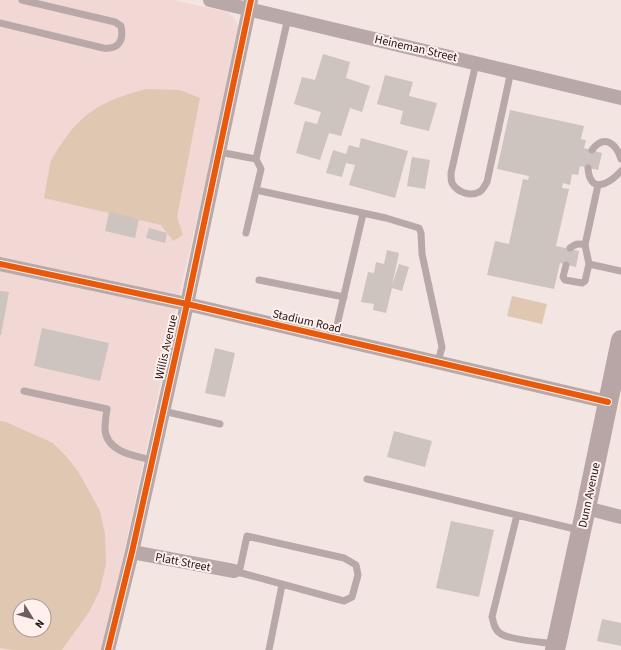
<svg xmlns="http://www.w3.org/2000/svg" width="621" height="650" font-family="'Source Sans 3',sans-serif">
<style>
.built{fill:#f1d8d4;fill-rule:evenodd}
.green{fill:#e0c7b1;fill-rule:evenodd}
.building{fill:#cdc3bf}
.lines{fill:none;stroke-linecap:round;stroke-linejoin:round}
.lane{stroke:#b8a8a8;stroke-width:7}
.street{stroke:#b8a8a8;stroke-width:14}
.secondary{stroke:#b8a6a6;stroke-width:20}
.cycleway-casing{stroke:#fff0ed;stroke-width:8}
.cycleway{stroke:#e8590c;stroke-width:6}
.labels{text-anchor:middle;stroke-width:4;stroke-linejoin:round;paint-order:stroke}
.street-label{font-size:12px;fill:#1f1615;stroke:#fff0ed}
</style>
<rect width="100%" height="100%" fill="#f3e5e2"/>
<path class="built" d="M0 0H173L228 12 235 20 238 26 240 34 182 283 103 650H0ZM20 606H44V630H20Z"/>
<path class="green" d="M146 89 180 90 200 98 177 217 183 235 173 241 161 225 44 198C46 187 48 175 50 164 52 157 58 149 62 143 84 109 109 99 146 89Z
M512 296 547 304 542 324 507 316Z
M0 421 6 422 53 443 66 456 79 473 100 511 105 534 106 564 100 590 89 612 62 650H14L0 648ZM20 606H44V630H20Z"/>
<path class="building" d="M323 54 350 62 346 78 370 86 362 112 350 108 341 136 329 133 320 160 296 153 305 121 317 124 321 112 294 104 302 77 315 80Z
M385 75 413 82 409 96 437 103 429 131 400 124 403 111 377 104Z
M510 110 584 126 581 139 586 140 584 148 602 153 598 170 580 166 578 175 572 174 570 185 563 183 562 188 569 189 556 246 579 251 576 267 560 263 554 289 487 275 495 241 509 244 523 179 528 180 529 176 497 169Z
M361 138 408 151 395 198 349 185 355 165 346 163 342 177 326 173 333 150 346 154 349 145 359 148Z
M412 157 430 160 425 189 407 186Z
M109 212 139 219 135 238 105 231Z
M149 228 167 233 165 243 146 238Z
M387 250 399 253 392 285 399 264 409 267 402 291 392 288 386 313 373 310 374 304 361 302 368 272 374 273 376 262 384 264Z
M0 291 9 292 1 335H0Z
M42 328 109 343 100 381 34 366Z
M215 348 235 353 225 397 205 393Z
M394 431 432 441 425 467 387 457Z
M451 521 494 530 479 597 436 588Z
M602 619 621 623V646L597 641Z"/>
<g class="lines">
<path class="lane" d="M0 23 103 48C119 50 124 40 121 26L115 22 22 0
M476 63 451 173C451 176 451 180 452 183 457 192 470 197 479 192 483 190 485 185 487 182L511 71
M592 150C604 134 616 143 621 159
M219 152 256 159 288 18
M588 168C590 195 609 184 621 171
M598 185 585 245 589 264 621 271
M256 190 386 218 419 228 421 233 422 254 442 347 438 362
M246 233 261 169 256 159
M570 248C575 244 578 243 585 245
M566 265 563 277 565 280 582 283 585 281 589 264
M259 280 344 297
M334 338 363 214
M24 391 107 409C106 416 105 422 105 429 106 452 135 456 152 460
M163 411 220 424
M367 479 579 530
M517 515 492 617C494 623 494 630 501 634 510 640 542 642 555 644
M234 571 344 601 352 597 358 575 356 565 344 558 247 536 239 573
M269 650 282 585"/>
<path class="street" d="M210 0 621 98
M0 264 187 304 608 402
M586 508 621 517
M132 552 234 571
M108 650 132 552 187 304 251 0"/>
<path class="secondary" d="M555 650 586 508 621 340"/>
<g class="cycleway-casing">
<path id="cycleway" d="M0 264 187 304 608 402
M108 650 132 552 187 304 251 0"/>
</g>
<use href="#cycleway" class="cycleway"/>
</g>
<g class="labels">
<g class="street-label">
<text transform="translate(416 48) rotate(13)" y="4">Heineman Street</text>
<text transform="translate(307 321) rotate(13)" y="4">Stadium Road</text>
<text transform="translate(166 347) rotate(-77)" y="4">Willis Avenue</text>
<text transform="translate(589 495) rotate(-78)" y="4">Dunn Avenue</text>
<text transform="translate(183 562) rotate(11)" y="4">Platt Street</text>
</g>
</g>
<g transform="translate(32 618) rotate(127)"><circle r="19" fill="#fff0ed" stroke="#a59997"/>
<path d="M0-3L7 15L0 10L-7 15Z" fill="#695e5d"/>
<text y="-6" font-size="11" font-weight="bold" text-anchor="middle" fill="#1f1615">N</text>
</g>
</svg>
